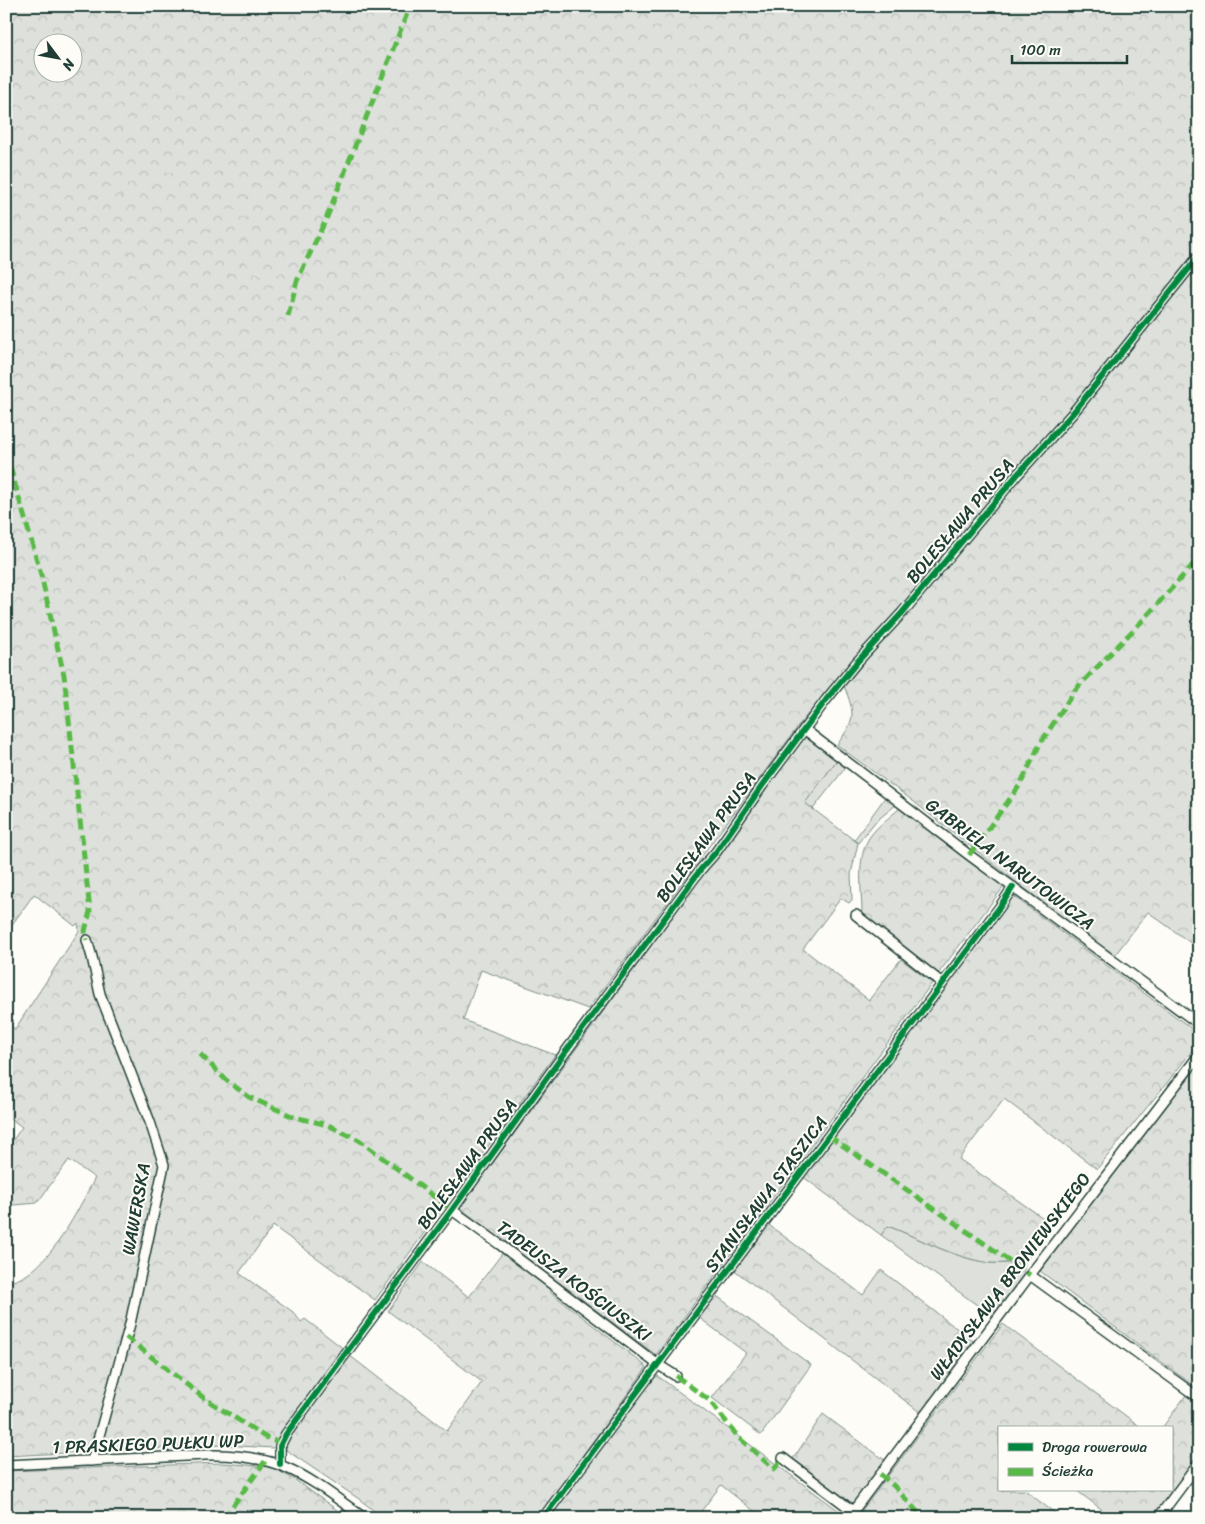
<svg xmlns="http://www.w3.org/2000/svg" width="1205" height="1524" font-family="Sriracha,sans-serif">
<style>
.green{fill:#dde0db;stroke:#7e8e88}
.forest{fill:url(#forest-crowns);stroke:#7e8e88;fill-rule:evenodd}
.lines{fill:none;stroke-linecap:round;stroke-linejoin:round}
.minor-casing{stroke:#1f3d34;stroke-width:12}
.minor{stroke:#fdfcf7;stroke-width:9}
.quiet{stroke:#58b947;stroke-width:5;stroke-dasharray:10 5;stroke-linecap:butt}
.cycleway-casing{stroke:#fdfcf7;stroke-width:9}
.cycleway{stroke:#00873e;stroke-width:6}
.labels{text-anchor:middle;stroke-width:4;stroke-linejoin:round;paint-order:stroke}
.street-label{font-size:18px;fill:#1f3d34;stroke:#fdfcf7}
</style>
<defs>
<pattern id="forest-crowns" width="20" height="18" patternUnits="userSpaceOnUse" patternTransform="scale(1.25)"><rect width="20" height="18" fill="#dde0db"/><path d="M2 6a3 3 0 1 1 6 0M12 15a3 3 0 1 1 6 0" fill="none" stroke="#bdc1bd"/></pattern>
</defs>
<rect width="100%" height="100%" fill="#fdfcf7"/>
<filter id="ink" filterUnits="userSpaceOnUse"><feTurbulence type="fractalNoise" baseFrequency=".02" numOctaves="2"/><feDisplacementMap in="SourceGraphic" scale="10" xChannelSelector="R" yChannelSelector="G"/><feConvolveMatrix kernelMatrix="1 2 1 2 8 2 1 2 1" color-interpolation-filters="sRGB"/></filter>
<g filter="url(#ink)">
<path class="green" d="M837 760 846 767 813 809 804 803Z
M886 796 897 804 875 822 858 843 854 840Z
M888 1226C922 1239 953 1258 990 1263 1001 1264 1014 1262 1025 1262L1023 1277 992 1316 881 1235Z"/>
<path class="forest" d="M6 6H1199V247L1188 261 1191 263 897 616 806 716 588 1009 481 970 463 1020 555 1055 375 1300 273 1226 239 1273 293 1312 301 1322 305 1319 344 1349 274 1448 222 1445 6 1456V1282C45 1280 78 1209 95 1178L69 1160 37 1203 15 1205 6 1199V1150L22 1127 6 1115V1023L15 1029 79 931 78 923 75 926 34 894 6 933ZM42 42H72V72H42Z
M1194 266 1199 270V949L1148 912 1114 956 1011 878 909 798 837 745C855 719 856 716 844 686L1065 426Z
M804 736 837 760 805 803 858 843 851 874 852 900 849 903 841 898 803 949 869 1000 901 959 932 983 656 1355 460 1208Z
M900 808 1005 885 938 974 862 914C862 891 856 859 869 838 876 827 890 817 900 808Z
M1012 895 1199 1034V1042L1170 1079 1097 1169 1004 1099 959 1159 1053 1225 1025 1262C1014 1262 1001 1264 990 1263 953 1258 922 1239 888 1226L881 1235 802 1176Z
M1199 1061V1390L1040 1271Z
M766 1223 863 1295 881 1270 973 1341 921 1413 733 1269Z
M504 1251 552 1287 549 1291 647 1367 537 1518H383L359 1499 286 1450 287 1440 349 1355 447 1431 482 1382 388 1311 423 1262 469 1297Z
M714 1294 811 1365 761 1435 712 1398 746 1353 697 1316Z
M1003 1324 1142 1428H999V1490H1025L1061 1518H856Z
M655 1374 846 1516 845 1518H763L721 1485 696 1518H549Z
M1186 1395 1199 1404V1456L1152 1518H1113L1076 1490H1171V1428H1162Z
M823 1414 886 1461 854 1505 793 1459Z
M222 1463 271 1467 294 1479 348 1518H6V1471Z"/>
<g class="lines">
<g class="minor-casing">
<path id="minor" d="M804 729 969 855 1199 1024
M856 915 942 983
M87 940 92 957 100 994 150 1122 164 1165 130 1324 92 1461
M452 1210 499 1244 657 1364 676 1376
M1030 1275 1199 1398
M783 1458 853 1511
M280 1464V1446L286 1434 452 1210 564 1054 701 869 716 852 762 786 826 700 857 662 902 613 1017 475 1072 414 1199 256
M6 1465 206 1455C281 1453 306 1476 364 1518
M543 1518 999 908 1013 887
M848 1518 1030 1275 1199 1055
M1158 1518 1199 1463"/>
</g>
<use href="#minor" class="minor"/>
<path class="quiet" d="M288 316 297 281 327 217 410 6
M6 453 40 571 64 675 90 911 85 931 87 940
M969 855 1020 785 1040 744 1075 690 1144 619 1199 558
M200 1054 226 1080 249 1097 294 1117 328 1125 359 1140 452 1210
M829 1136 1030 1275
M126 1337 204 1398 265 1437 281 1443
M676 1376 709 1400 739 1438 774 1469 783 1458
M880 1474 894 1486 923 1518
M224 1518 266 1460"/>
<g class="cycleway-casing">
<path id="cycleway" d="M280 1464V1446L286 1434 452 1210 564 1054 701 869 716 852 762 786 826 700 857 662 902 613 1017 475 1072 414 1199 256
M543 1518 999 908 1013 887"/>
</g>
<use href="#cycleway" class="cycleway"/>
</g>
</g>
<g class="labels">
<g class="street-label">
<text transform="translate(960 521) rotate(-50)" y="6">BOLESŁAWA PRUSA</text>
<text transform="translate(706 837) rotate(-54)" y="6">BOLESŁAWA PRUSA</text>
<text transform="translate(1010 864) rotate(37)" y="6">GABRIELA NARUTOWICZA</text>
<text transform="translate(467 1164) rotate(-54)" y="6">BOLESŁAWA PRUSA</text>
<text transform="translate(766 1194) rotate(-53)" y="6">STANISŁAWA STASZICA</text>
<text transform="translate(136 1209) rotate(-80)" y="6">WAWERSKA</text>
<text transform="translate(1010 1276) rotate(-53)" y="6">WŁADYSŁAWA BRONIEWSKIEGO</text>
<text transform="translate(574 1281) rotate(37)" y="6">TADEUSZA KOŚCIUSZKI</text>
<text transform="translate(148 1444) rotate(-2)" y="6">1 PRASKIEGO PUŁKU WP</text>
</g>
</g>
<rect width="1205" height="1524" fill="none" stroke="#fdfcf7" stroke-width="25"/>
<rect x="12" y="12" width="1180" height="1499" fill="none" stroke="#1f3d34" stroke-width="2" filter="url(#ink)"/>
<rect x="998" y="1426" width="175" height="65" fill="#fdfcf7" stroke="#a4b0a9"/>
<rect x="1008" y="1443" width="25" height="8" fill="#00873e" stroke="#a4b0a9"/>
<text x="1042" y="1452" font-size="15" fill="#1f3d34">Droga rowerowa</text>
<rect x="1008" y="1468" width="25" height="8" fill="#58b947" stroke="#a4b0a9"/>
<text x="1042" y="1476" font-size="15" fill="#1f3d34">Ścieżka</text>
<g transform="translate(58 58) rotate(122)"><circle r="24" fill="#fdfcf7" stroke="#a4b0a9"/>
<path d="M0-4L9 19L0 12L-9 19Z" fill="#1f3d34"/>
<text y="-8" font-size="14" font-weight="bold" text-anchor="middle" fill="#1f3d34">N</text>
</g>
<path d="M1012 55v8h115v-8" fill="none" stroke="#1f3d34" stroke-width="2.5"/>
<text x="1020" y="55" font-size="15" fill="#1f3d34" stroke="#fdfcf7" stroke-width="4" paint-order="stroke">100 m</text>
</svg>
